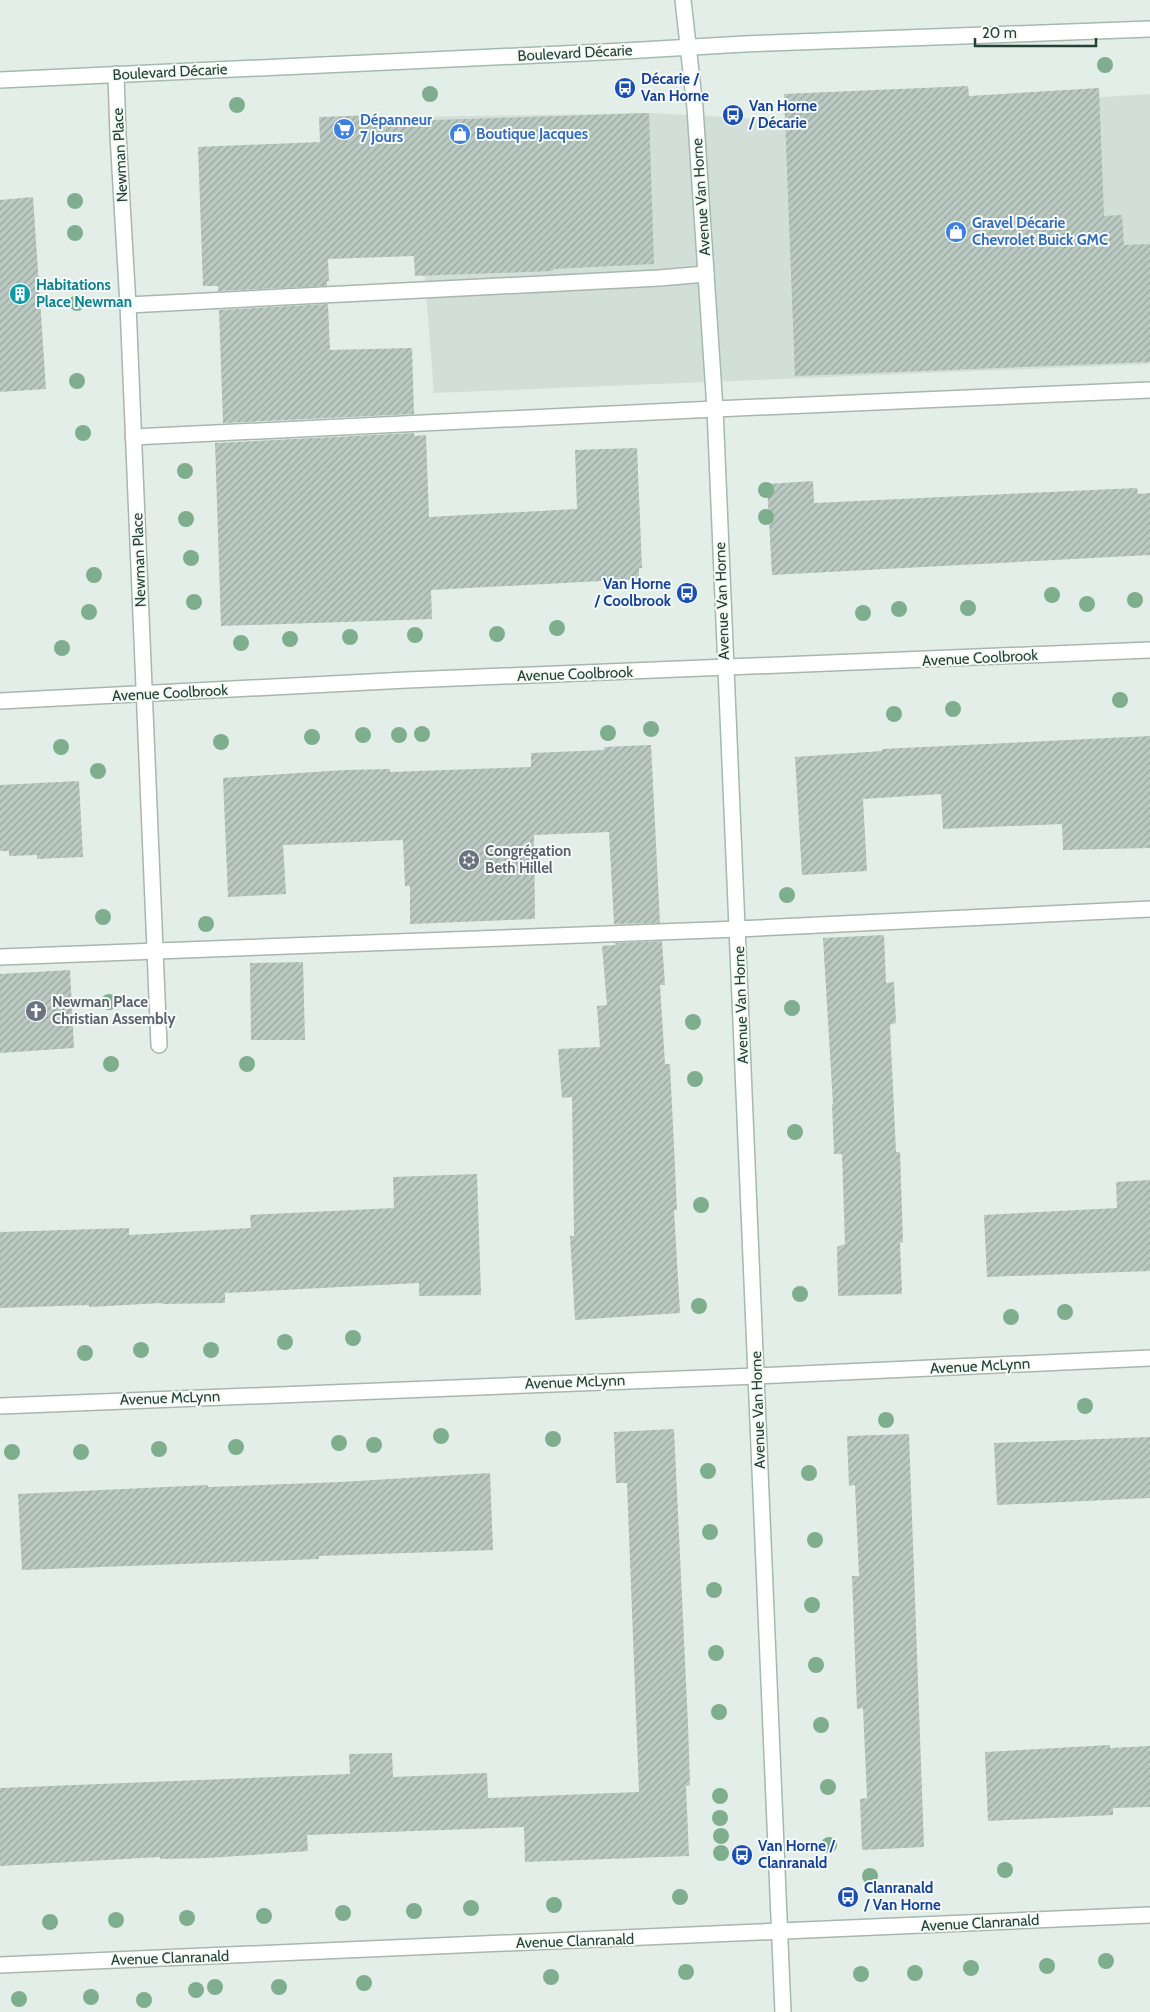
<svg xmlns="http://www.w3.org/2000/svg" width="1150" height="2012" font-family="Cabin,sans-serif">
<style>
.built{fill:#d2ded8}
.building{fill:url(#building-hatch)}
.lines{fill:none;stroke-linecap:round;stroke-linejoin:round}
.service-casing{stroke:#a6b7b0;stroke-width:18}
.minor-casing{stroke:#a6b7b0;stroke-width:18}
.secondary-casing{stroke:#a2bab0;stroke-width:18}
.service{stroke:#fff;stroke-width:15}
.minor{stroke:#fff;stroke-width:15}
.secondary{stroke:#fff;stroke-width:15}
.tree{fill:#7fae8e}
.labels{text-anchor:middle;stroke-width:4;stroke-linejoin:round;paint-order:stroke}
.street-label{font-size:15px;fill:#234136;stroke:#f5faf7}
.transit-label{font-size:15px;font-weight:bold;fill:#164399;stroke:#f5faf7;text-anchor:start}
.shop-label{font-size:15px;font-weight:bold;fill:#366cbe;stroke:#f5faf7;text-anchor:start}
.culture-label{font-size:15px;font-weight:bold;fill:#0d838f;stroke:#f5faf7;text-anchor:start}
.worship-label{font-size:15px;font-weight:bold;fill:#5b616d;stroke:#f5faf7;text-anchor:start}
</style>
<defs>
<pattern id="building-hatch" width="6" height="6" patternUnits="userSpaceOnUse" patternTransform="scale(1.25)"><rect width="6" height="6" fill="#bac9c2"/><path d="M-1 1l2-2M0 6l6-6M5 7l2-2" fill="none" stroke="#97a59e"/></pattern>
</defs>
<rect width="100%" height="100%" fill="#e4eee9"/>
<path class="built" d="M1150 94V364L434 393 412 117 649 113 763 119Z"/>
<path class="building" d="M968 86 969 96 1099 88 1104 216 1122 215 1124 245 1150 244V362L795 376 784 94Z
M649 113 654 264 553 269V271L415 276 414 256 328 259 329 281H327V286L218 291V286H203L198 147 320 142 319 117 376 115V122Z
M33 197 46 389 0 392V200Z
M328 304 330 350 412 348 414 414 223 423 219 310Z
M414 433V436L426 435 429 517 577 509 575 450 637 448 642 568H639V579L431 590 432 619 221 626 215 443Z
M813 481 814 503 1137 488 1138 494 1150 493V555L772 575 767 484Z
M1150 736V848L1063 850 1062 824 943 829 941 794 863 799 867 871 802 875 795 757 882 751V749Z
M651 745 660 923 614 924 609 832 534 835 535 919 410 924V886H405L403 840 283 845 286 894 228 897 223 778 345 770 390 769V772L531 767V753L604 750V747Z
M79 781 83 857 37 859V855L9 856V851H0V785Z
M884 935 886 983 894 982 896 1023 890 1025 896 1152H900L903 1242 900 1243 902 1294 838 1296 837 1247 845 1244 842 1154H834L832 1104H833L823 938Z
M662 941 665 985H660L665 1064H670L677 1210H674L680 1313 575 1320 570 1236H574L572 1097 562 1098 558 1049 600 1047 597 1006 607 1005 602 946 616 945 615 943Z
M303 962 305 1040H251L250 963Z
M70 970 74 1048 0 1053V974Z
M477 1174 481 1295 419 1296V1283L225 1293V1303L162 1304V1303L89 1307V1305L0 1308V1232L129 1228V1235L251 1228 250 1215 394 1208 393 1177Z
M1150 1180V1271L987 1277 984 1215 1117 1208 1116 1182Z
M674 1429 688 1724 690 1785 686 1786 689 1856 525 1862 524 1827 307 1835 308 1851 208 1858 160 1859V1857L0 1866V1788L350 1774 349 1754 392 1753 393 1777 487 1773 488 1798 639 1792 627 1483H616L614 1432Z
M909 1434 924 1847 862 1850 860 1799 867 1798 863 1708 857 1709 852 1576H859L855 1485 849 1486 847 1436Z
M1150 1437V1498L997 1505 994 1443Z
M490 1473 493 1550 319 1556V1559L22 1570 18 1494 208 1485V1487L341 1482Z
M1110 1745V1748L1150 1746V1807L1113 1808V1815L988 1821 985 1752Z"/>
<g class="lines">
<g class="service-casing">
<path id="service" d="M128 305 659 278 706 274
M133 437 715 409 1150 390
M0 957 738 929 1150 909"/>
</g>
<g class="minor-casing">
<path id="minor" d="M116 74 118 135 128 305 159 1045
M0 701 407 680 1150 650
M0 1406 757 1376 1150 1358
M0 1965 1150 1915"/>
</g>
<g class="secondary-casing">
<path id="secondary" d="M683 0 695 108 715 409 783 2012
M0 80 624 51 744 44 1150 29"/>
</g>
<use href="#service" class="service"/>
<use href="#minor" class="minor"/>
<use href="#secondary" class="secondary"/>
</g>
<g class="tree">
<circle cx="1105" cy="65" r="8"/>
<circle cx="430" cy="94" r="8"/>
<circle cx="237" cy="105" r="8"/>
<circle cx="75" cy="201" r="8"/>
<circle cx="75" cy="233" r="8"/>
<circle cx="77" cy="303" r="8"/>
<circle cx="77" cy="381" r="8"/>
<circle cx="83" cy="433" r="8"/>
<circle cx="185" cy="471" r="8"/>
<circle cx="766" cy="490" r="8"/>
<circle cx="766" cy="517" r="8"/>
<circle cx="186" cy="519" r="8"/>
<circle cx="191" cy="558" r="8"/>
<circle cx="94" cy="575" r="8"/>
<circle cx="1052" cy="595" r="8"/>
<circle cx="1135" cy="600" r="8"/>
<circle cx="194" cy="602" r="8"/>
<circle cx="1087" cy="604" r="8"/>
<circle cx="968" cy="608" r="8"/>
<circle cx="899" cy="609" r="8"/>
<circle cx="89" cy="612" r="8"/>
<circle cx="863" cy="613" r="8"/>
<circle cx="557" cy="628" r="8"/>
<circle cx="497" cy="634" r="8"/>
<circle cx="415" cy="635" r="8"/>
<circle cx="350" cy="637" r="8"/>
<circle cx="290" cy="639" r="8"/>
<circle cx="241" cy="643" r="8"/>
<circle cx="62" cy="648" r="8"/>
<circle cx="1120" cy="700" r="8"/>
<circle cx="953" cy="709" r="8"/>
<circle cx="894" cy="714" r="8"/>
<circle cx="651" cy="729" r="8"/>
<circle cx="608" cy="733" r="8"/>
<circle cx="422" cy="734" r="8"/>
<circle cx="363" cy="735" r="8"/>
<circle cx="399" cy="735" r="8"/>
<circle cx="312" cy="737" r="8"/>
<circle cx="221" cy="742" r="8"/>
<circle cx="61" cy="747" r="8"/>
<circle cx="98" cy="771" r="8"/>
<circle cx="787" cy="895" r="8"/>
<circle cx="103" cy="917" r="8"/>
<circle cx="206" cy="924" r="8"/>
<circle cx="109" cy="1002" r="8"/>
<circle cx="792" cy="1008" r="8"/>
<circle cx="693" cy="1022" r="8"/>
<circle cx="111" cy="1064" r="8"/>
<circle cx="247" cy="1064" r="8"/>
<circle cx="695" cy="1079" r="8"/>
<circle cx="795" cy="1132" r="8"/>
<circle cx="701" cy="1205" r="8"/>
<circle cx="800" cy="1294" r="8"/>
<circle cx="699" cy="1306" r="8"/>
<circle cx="1065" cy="1312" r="8"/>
<circle cx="1011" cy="1317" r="8"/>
<circle cx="353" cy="1338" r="8"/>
<circle cx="285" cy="1342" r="8"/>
<circle cx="141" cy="1350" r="8"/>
<circle cx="211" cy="1350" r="8"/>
<circle cx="85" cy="1353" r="8"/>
<circle cx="1085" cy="1406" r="8"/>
<circle cx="886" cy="1420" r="8"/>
<circle cx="441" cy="1436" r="8"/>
<circle cx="553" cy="1439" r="8"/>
<circle cx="339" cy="1443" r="8"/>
<circle cx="374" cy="1445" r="8"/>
<circle cx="236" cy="1447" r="8"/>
<circle cx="159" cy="1449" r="8"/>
<circle cx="12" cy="1452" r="8"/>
<circle cx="81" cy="1452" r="8"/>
<circle cx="708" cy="1471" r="8"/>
<circle cx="809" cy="1473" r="8"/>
<circle cx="710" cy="1532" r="8"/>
<circle cx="815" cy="1540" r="8"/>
<circle cx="714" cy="1590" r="8"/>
<circle cx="812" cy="1605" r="8"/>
<circle cx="716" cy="1653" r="8"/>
<circle cx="816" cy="1665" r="8"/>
<circle cx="719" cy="1712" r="8"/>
<circle cx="821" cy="1725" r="8"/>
<circle cx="828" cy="1787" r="8"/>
<circle cx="720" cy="1796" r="8"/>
<circle cx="720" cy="1818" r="8"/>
<circle cx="721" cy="1836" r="8"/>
<circle cx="829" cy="1845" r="8"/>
<circle cx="721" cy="1853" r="8"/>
<circle cx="1005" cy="1870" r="8"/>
<circle cx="870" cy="1876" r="8"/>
<circle cx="680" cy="1897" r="8"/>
<circle cx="554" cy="1905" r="8"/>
<circle cx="471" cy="1908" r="8"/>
<circle cx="414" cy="1911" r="8"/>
<circle cx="343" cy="1913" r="8"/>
<circle cx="264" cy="1916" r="8"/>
<circle cx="187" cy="1918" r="8"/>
<circle cx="116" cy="1920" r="8"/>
<circle cx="50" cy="1922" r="8"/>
<circle cx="1106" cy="1961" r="8"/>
<circle cx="1047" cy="1966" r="8"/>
<circle cx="971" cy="1968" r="8"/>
<circle cx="686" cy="1972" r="8"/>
<circle cx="915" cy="1973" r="8"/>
<circle cx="861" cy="1974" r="8"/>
<circle cx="551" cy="1977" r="8"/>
<circle cx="364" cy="1983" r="8"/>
<circle cx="215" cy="1987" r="8"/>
<circle cx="279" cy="1987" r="8"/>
<circle cx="196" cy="1990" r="8"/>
<circle cx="91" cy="1997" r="8"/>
<circle cx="19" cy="1999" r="8"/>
<circle cx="144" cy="2000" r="8"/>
</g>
<defs>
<g id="bus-disc" transform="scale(1.125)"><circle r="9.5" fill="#1a4fb4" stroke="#f5faf7"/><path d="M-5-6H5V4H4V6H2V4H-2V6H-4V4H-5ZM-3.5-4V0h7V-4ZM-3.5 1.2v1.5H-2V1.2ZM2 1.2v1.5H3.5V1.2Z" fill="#fff"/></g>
<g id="supermarket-disc" transform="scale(1.125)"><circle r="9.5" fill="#3f7fe0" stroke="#f5faf7"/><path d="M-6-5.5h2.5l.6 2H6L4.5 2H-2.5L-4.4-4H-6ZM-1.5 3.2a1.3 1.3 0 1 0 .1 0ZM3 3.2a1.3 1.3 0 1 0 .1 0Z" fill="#fff"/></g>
<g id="shop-disc" transform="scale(1.125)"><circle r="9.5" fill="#3f7fe0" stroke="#f5faf7"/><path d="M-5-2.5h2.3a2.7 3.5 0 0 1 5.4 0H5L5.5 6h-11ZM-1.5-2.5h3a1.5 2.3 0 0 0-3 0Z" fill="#fff"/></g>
<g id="building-disc" transform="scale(1.125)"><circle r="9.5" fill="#0f9aa8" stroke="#f5faf7"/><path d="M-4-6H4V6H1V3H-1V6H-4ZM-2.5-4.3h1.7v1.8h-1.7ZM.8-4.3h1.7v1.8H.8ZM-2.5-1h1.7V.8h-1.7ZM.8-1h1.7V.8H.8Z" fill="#fff"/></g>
<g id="synagogue-disc" transform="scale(1.125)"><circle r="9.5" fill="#6b7280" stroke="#f5faf7"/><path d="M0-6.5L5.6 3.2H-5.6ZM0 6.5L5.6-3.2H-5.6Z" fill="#fff"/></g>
<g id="church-disc" transform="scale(1.125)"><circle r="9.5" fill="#6b7280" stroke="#f5faf7"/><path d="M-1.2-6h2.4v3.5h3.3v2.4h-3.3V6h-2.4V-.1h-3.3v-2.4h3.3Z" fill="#fff"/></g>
</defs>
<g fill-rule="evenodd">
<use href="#bus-disc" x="625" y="88"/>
<use href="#bus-disc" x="733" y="115"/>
<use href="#supermarket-disc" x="344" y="129"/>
<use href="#shop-disc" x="460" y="134"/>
<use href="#shop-disc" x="956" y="232"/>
<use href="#building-disc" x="20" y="294"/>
<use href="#bus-disc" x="687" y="593"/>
<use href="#synagogue-disc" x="469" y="860"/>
<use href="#church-disc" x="36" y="1011"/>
<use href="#bus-disc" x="742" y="1855"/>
<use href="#bus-disc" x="848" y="1897"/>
</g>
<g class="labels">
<g class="street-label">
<text transform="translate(575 53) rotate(-3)" y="5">Boulevard Décarie</text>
<text transform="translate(170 72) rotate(-3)" y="5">Boulevard Décarie</text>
<text transform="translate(120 155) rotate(-93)" y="5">Newman Place</text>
<text transform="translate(701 197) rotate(-94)" y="5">Avenue Van Horne</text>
<text transform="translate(139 560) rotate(-92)" y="5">Newman Place</text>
<text transform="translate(722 601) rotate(-92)" y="5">Avenue Van Horne</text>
<text transform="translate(980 658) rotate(-3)" y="5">Avenue Coolbrook</text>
<text transform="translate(575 674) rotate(-2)" y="5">Avenue Coolbrook</text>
<text transform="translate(170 693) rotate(-3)" y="5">Avenue Coolbrook</text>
<text transform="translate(741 1005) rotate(-92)" y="5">Avenue Van Horne</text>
<text transform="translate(980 1366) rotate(-3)" y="5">Avenue McLynn</text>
<text transform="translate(575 1382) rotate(-2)" y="5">Avenue McLynn</text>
<text transform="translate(170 1398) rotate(-2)" y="5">Avenue McLynn</text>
<text transform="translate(758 1410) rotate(-92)" y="5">Avenue Van Horne</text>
<text transform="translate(980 1923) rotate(-3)" y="5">Avenue Clanranald</text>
<text transform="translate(575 1941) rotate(-2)" y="5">Avenue Clanranald</text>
<text transform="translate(170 1958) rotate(-2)" y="5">Avenue Clanranald</text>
</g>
<g class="transit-label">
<text x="641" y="84">Décarie /<tspan x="641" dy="17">Van Horne</tspan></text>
<text x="749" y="111">Van Horne<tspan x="749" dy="17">/ Décarie</tspan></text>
<text x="671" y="589" text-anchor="end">Van Horne<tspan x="671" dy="17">/ Coolbrook</tspan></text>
<text x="758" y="1851">Van Horne /<tspan x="758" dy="17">Clanranald</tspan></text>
<text x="864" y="1893">Clanranald<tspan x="864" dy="17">/ Van Horne</tspan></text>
</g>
<g class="shop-label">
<text x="360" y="125">Dépanneur<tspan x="360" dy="17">7 Jours</tspan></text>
<text x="476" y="139">Boutique Jacques</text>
<text x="972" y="228">Gravel Décarie<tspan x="972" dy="17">Chevrolet Buick GMC</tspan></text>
</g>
<g class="culture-label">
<text x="36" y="290">Habitations<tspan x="36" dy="17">Place Newman</tspan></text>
</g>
<g class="worship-label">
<text x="485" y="856">Congrégation<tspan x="485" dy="17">Beth Hillel</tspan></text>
<text x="52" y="1007">Newman Place<tspan x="52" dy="17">Christian Assembly</tspan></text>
</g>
</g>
<path d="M975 38v8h121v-8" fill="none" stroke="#234136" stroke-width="2.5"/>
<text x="982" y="38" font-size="15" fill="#234136" stroke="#f5faf7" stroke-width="4" paint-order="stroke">20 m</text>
</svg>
